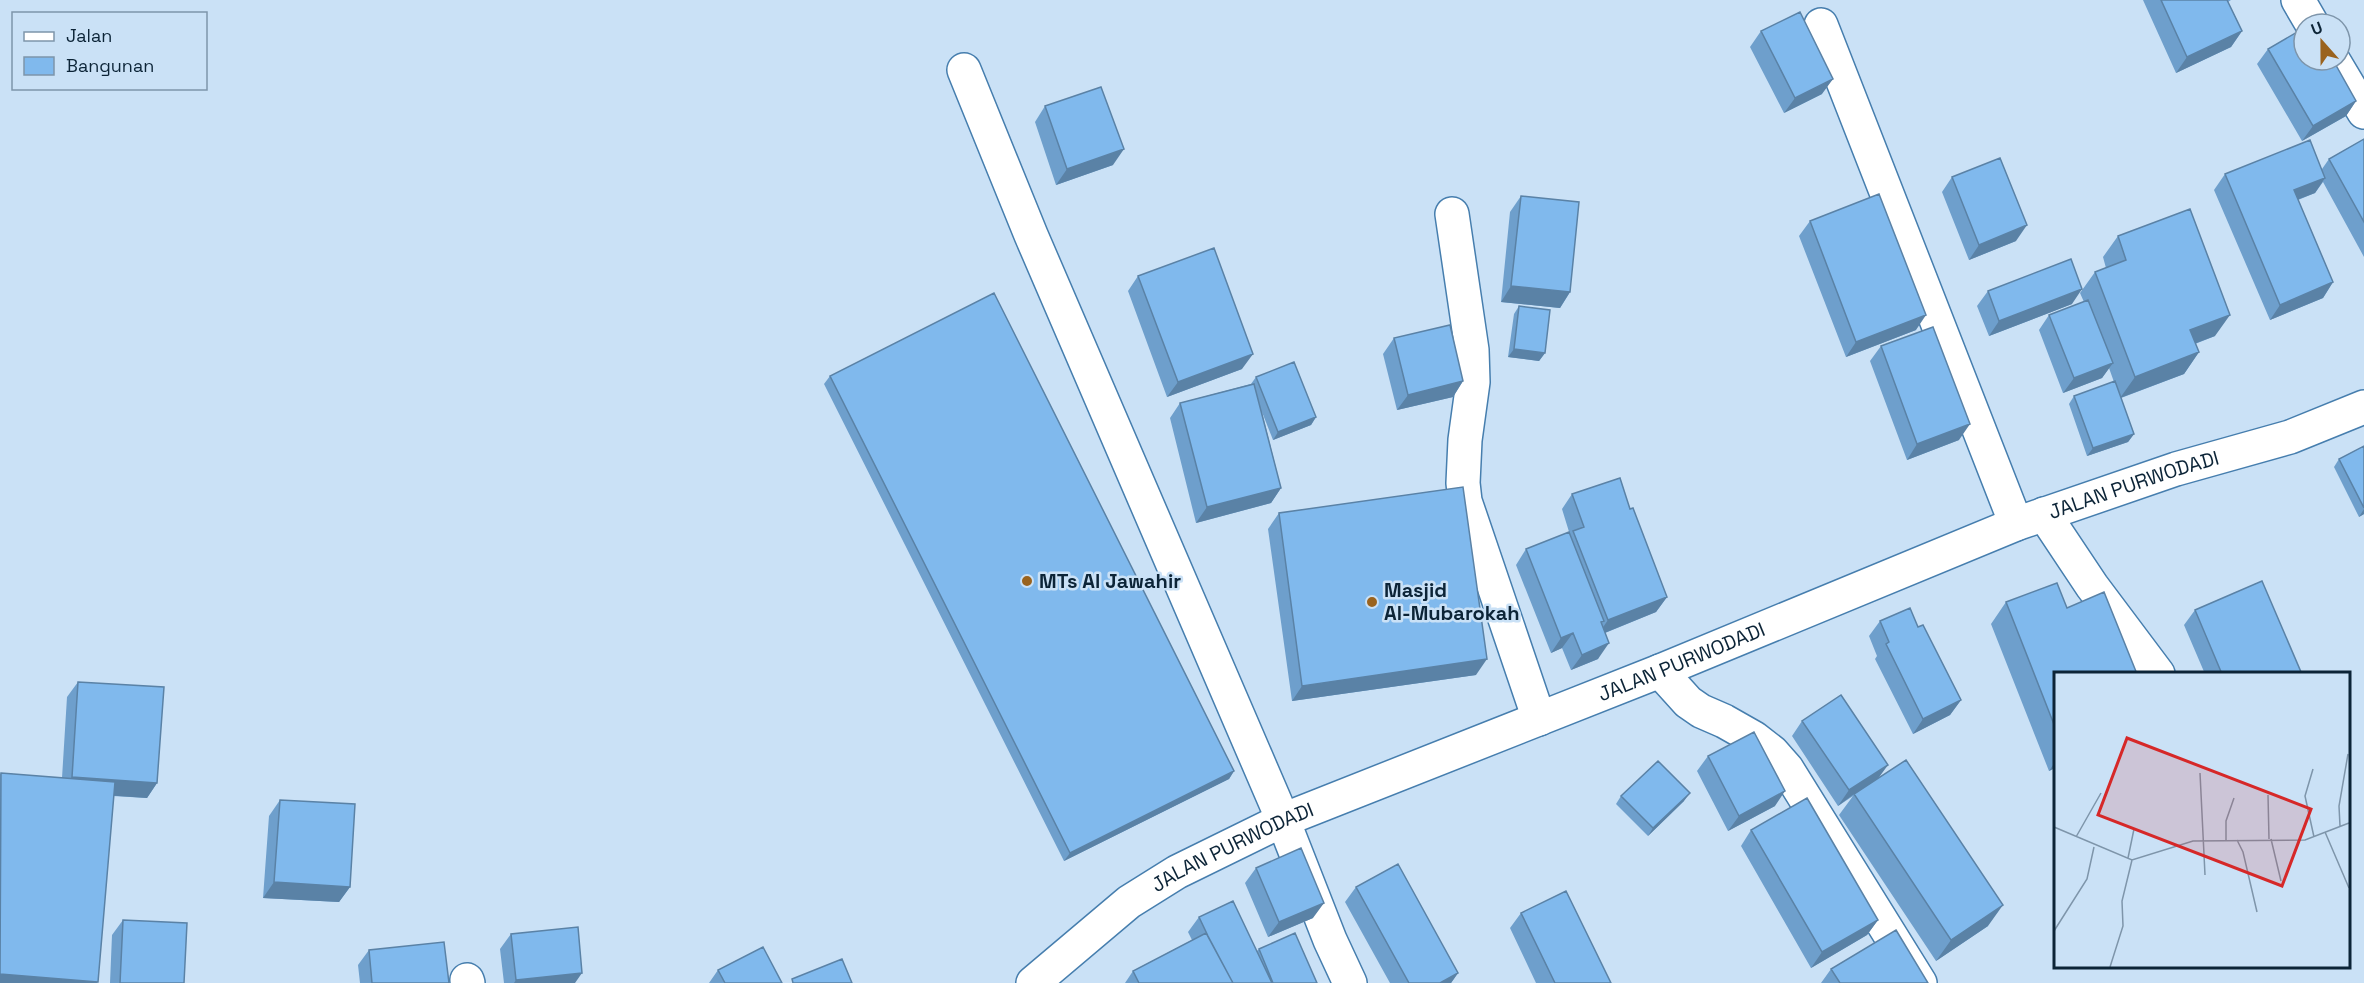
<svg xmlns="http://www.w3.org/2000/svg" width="2364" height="983" font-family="'Space Grotesk',sans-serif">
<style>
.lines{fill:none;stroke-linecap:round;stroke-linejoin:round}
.minor-casing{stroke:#467eae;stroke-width:36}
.minor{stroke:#fff;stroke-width:33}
.wall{fill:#6e9fcc}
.shaded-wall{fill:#5a82a6}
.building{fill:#80b9ed;stroke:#5a82a6;stroke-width:1.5}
.poi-dot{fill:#9a631e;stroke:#cae1f6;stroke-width:2}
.labels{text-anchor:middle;stroke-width:5;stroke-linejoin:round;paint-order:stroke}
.street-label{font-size:20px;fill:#0c2437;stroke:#cae1f6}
.poi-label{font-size:20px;font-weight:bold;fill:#0c2437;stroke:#cae1f6;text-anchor:start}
.inset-road{fill:none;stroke:#7e95aa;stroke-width:1.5}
.view{fill:#d62828;fill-opacity:0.15;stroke:#d62828;stroke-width:3}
.inset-edge{fill:none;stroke:#0c2437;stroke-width:3}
</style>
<rect width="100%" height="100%" fill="#cae1f6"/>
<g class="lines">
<g class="minor-casing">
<g id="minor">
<path d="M2298 0 2312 24"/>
<path d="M1821 25 2016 524"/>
<path d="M2333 60 2364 112"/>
<path d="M964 70 1031 235 1283 820 1330 940 1350 983"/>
<path d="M1452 214 1472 350 1473 382 1465 440 1463 483 1465 501 1539 719"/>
<path d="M2044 514 2092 586 2158 674"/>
<path d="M1660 671 1688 702 1701 711 1724 721 1754 738 1772 752 1787 769 1920 983"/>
<path d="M467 980 468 983"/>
<path id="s1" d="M1033 983 1129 902 1177 872 1283 820 1660 671 2016 524 2176 469 2290 437 2364 407"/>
</g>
</g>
<use href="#minor" class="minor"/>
</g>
<path class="wall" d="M2143 0H2231L2228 2 2242 31 2231 47 2176 73Z
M1761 31 1822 94 1784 113 1750 47Z
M2268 49 2356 101 2346 116 2302 141 2257 64Z
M1045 106 1113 165 1056 185 1035 122Z
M2364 139V257L2323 182 2315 193 2298 200 2333 282 2323 298 2270 320 2214 190 2225 174 2322 169 2329 159Z
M1952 177 2016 241 1969 260 1942 192Z
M1521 196 1570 292 1560 308 1501 302 1510 212Z
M1810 221 1916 330 1846 357 1799 236Z
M2118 236 2215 336 2195 344 2199 352 2184 374 2121 398 2134 434 2128 442 2087 456 2069 404 2074 396 2114 382 2109 368 2102 378 2063 393 2039 330 2049 315 2084 302 2080 293 2095 272 2106 268 2103 257Z
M1138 276 1242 369 1167 397 1128 291Z
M1988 291 2072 304 1989 336 1977 306Z
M1519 306 1545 353 1539 361 1508 357 1514 314Z
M1394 338 1463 381 1453 397 1397 410 1383 354Z
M1881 346 1959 440 1907 460 1870 361Z
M830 376 1234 771 1229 779 1064 861 824 384Z
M1256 377 1316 417 1311 425 1273 440 1262 412 1281 488 1271 503 1196 523 1170 418 1180 403 1251 384Z
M2364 446V514L2359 517 2334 467 2339 459Z
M1572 494 1630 509 1667 597 1656 612 1605 633 1598 659 1571 670 1562 648 1551 653 1516 565 1526 549 1570 535 1562 509Z
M1279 513 1476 675 1292 701 1268 529Z
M2006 602 2067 608 2055 674V768L2049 771 1991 624Z
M2195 610 2301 672 2300 674H2205L2184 625Z
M1880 621 1918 627 1961 700 1950 715 1913 734 1875 659 1877 656 1869 636Z
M78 682 157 783 147 798 113 796 97 983H0V774L1 773 62 778 67 697Z
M1802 721 1878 778 1988 926 1936 961 1839 815 1853 796 1838 806 1792 736Z
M1708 756 1775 806 1728 831 1697 771Z
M1621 796 1684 801 1648 836 1616 804Z
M280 800 350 887 339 902 263 898 269 816Z
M1751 830 1878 920 1867 935 1811 968 1741 846Z
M1256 868 1313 918 1268 937 1245 883Z
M1356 887 1458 973 1451 983H1390L1345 902Z
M1521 913 1611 983H1536L1510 928Z
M1199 917 1257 951 1259 949 1317 983H1125L1133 971 1192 940 1188 932Z
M123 920 184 983H110L112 935Z
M511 934 575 983H504L500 949Z
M369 950 449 983H360L358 965Z
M1831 969 1928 983H1821Z
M718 970 782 983H709Z"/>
<path class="shaded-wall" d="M2242 31 2231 47 2176 73 2187 57Z
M1833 79 1822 94 1784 113 1795 98Z
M2356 101 2346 116 2302 141 2313 126Z
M1124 149 1113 165 1056 185 1067 169Z
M2325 178 2315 193 2283 205 2294 190Z
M2027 225 2016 241 1969 260 1979 245Z
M2333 282 2323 298 2270 320 2280 305Z
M1511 286 1570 292 1560 308 1501 302Z
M2082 289 2072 304 1989 336 1999 321Z
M1926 315 1916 330 1846 357 1856 342Z
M2230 315 2215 336 2175 351 2190 330Z
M1514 349 1545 353 1539 361 1508 357Z
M2199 352 2184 374 2120 398 2135 377Z
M1253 354 1242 369 1167 397 1178 382Z
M2113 363 2102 378 2063 393 2074 378Z
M1463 381 1453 397 1397 410 1408 395Z
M1316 417 1311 425 1273 440 1278 432Z
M1970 424 1959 440 1907 460 1917 444Z
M2134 434 2128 442 2087 456 2093 448Z
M1281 488 1271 503 1196 523 1207 507Z
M2364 509V514L2359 517Z
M1667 597 1656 612 1597 636 1608 620Z
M1573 633 1562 648 1551 653 1561 638Z
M1609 643 1598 659 1571 670 1582 655Z
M1487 659 1476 675 1292 701 1302 686Z
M1961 700 1950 715 1913 734 1923 719Z
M2055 762V768L2049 771Z
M1888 765 1877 780 1854 794 1838 806 1849 790Z
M1234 771 1229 779 1064 861 1070 853Z
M72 777 157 783 147 798 61 792Z
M1785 791 1775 806 1728 831 1739 816Z
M1690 793 1684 801 1648 836 1653 828Z
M274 882 350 887 339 902 263 898Z
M1324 903 1313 918 1268 937 1279 922Z
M2003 905 1988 926 1936 961 1951 940Z
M1878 920 1867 935 1811 968 1822 952Z
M582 973 575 983H514L516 980Z
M1458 973 1451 983H1440Z
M0 974 98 982 97 983H0Z"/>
<path class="building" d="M2161 0H2227L2242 31 2187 57Z
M1800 12 1833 79 1795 98 1761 31Z
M2304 28V60H2333L2356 101 2313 126 2268 49Z
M1101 87 1124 149 1067 169 1045 106Z
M2364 139V222L2329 159Z
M2310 140 2325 178 2294 190 2333 282 2280 305 2225 174Z
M2000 158 2027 225 1979 245 1952 177Z
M1879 194 1926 315 1856 342 1810 221Z
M1521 196 1579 202 1570 292 1511 286Z
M2190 209 2230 315 2190 330 2199 352 2135 377 2095 272 2126 260 2118 236Z
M1214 248 1253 354 1178 382 1138 276Z
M2071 259 2082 289 1999 321 1988 291Z
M994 293 1234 771 1070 853 830 376Z
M2088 300 2113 363 2074 378 2049 315Z
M1519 306 1550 310 1545 353 1514 349Z
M1450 325 1463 381 1408 395 1394 338Z
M1933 327 1970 424 1917 444 1881 346Z
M1294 362 1316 417 1278 432 1256 377Z
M2115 381 2134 434 2093 448 2074 396Z
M1254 384 1281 488 1207 507 1180 403Z
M2364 446V508L2339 459Z
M1620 478 1630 509 1633 508 1667 597 1608 620 1573 531 1584 527 1572 494Z
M1463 487 1487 659 1302 686 1279 513Z
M1569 532 1604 621 1601 622 1609 643 1582 655 1573 633 1561 638 1526 549Z
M2262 581 2301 672 2297 674H2222L2195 610Z
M2057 583 2067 608 2104 592 2137 674H2055V727L2006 602Z
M1910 608 1918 627 1923 625 1961 700 1923 719 1886 644 1889 642 1880 621Z
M78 682 164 687 157 783 72 777Z
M1841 695 1888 765 1849 790 1802 721Z
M1754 732 1785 791 1739 816 1708 756Z
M1906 760 2003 905 1951 940 1854 794Z
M1658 761 1690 793 1653 828 1621 796Z
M1 773 115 782 98 982 0 974Z
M1807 798 1878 920 1822 952 1751 830Z
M280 800 355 804 350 887 274 882Z
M1301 848 1324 903 1279 922 1256 868Z
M1398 864 1458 973 1440 983H1409L1356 887Z
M1566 891 1611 983H1555L1521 913Z
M1233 901 1272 983H1233L1208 936 1199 917Z
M123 920 187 923 184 983H120Z
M578 927 582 973 516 980 511 934Z
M1896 930 1928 983H1840L1831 969Z
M1206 933 1233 983H1139L1133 971Z
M1295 933 1317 983H1273L1259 949Z
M444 942 449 983H372L369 950Z
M763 947 782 983H725L718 970Z
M842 959 852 983H793L792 979Z"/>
<g class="poi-dot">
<circle cx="1027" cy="581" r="6"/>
<circle cx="1372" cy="602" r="6"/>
</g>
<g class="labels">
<g class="street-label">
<text dy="7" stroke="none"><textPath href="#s1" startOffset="1215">JALAN PURWODADI</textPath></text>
<text dy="7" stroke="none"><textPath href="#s1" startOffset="729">JALAN PURWODADI</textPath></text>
<text dy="7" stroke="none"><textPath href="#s1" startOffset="243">JALAN PURWODADI</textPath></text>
</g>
<g class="poi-label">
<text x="1039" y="588">MTs Al Jawahir</text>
<text x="1384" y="597">Masjid<tspan x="1384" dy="23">Al-Mubarokah</tspan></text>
</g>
</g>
<g transform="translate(2054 672)">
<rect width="296" height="296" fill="#cae1f6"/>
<path class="inset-road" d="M259 97 251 124 260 165M146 101 151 203M214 123 215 167M286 154 285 134 294 82M0 155 78 188 139 169 251 168 295 151M271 160 295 216M22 165 47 121M217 167 227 209M172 168V149L180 126M183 168 189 180 203 240M74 186 80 157M0 259 33 207 40 175M56 295 69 254 68 229 78 188"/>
<path class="view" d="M73 66 257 137 228 214 44 143Z"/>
<rect width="296" height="296" class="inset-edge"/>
</g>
<rect x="12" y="12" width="195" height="78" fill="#cae1f6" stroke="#7e95aa" stroke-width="1.5"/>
<rect x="24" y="32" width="30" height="9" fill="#ffffff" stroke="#7e95aa" stroke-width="1.5"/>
<text x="66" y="42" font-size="18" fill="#0c2437">Jalan</text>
<rect x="24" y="57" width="30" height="18" fill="#80b9ed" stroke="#7e95aa" stroke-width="1.5"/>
<text x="66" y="72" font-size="18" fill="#0c2437">Bangunan</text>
<g transform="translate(2322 42) rotate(339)"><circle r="28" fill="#cae1f6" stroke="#7e95aa" stroke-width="1.5"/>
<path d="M0-4.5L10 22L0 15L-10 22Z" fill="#9a631e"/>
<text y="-9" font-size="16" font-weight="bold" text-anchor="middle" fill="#0c2437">U</text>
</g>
</svg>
